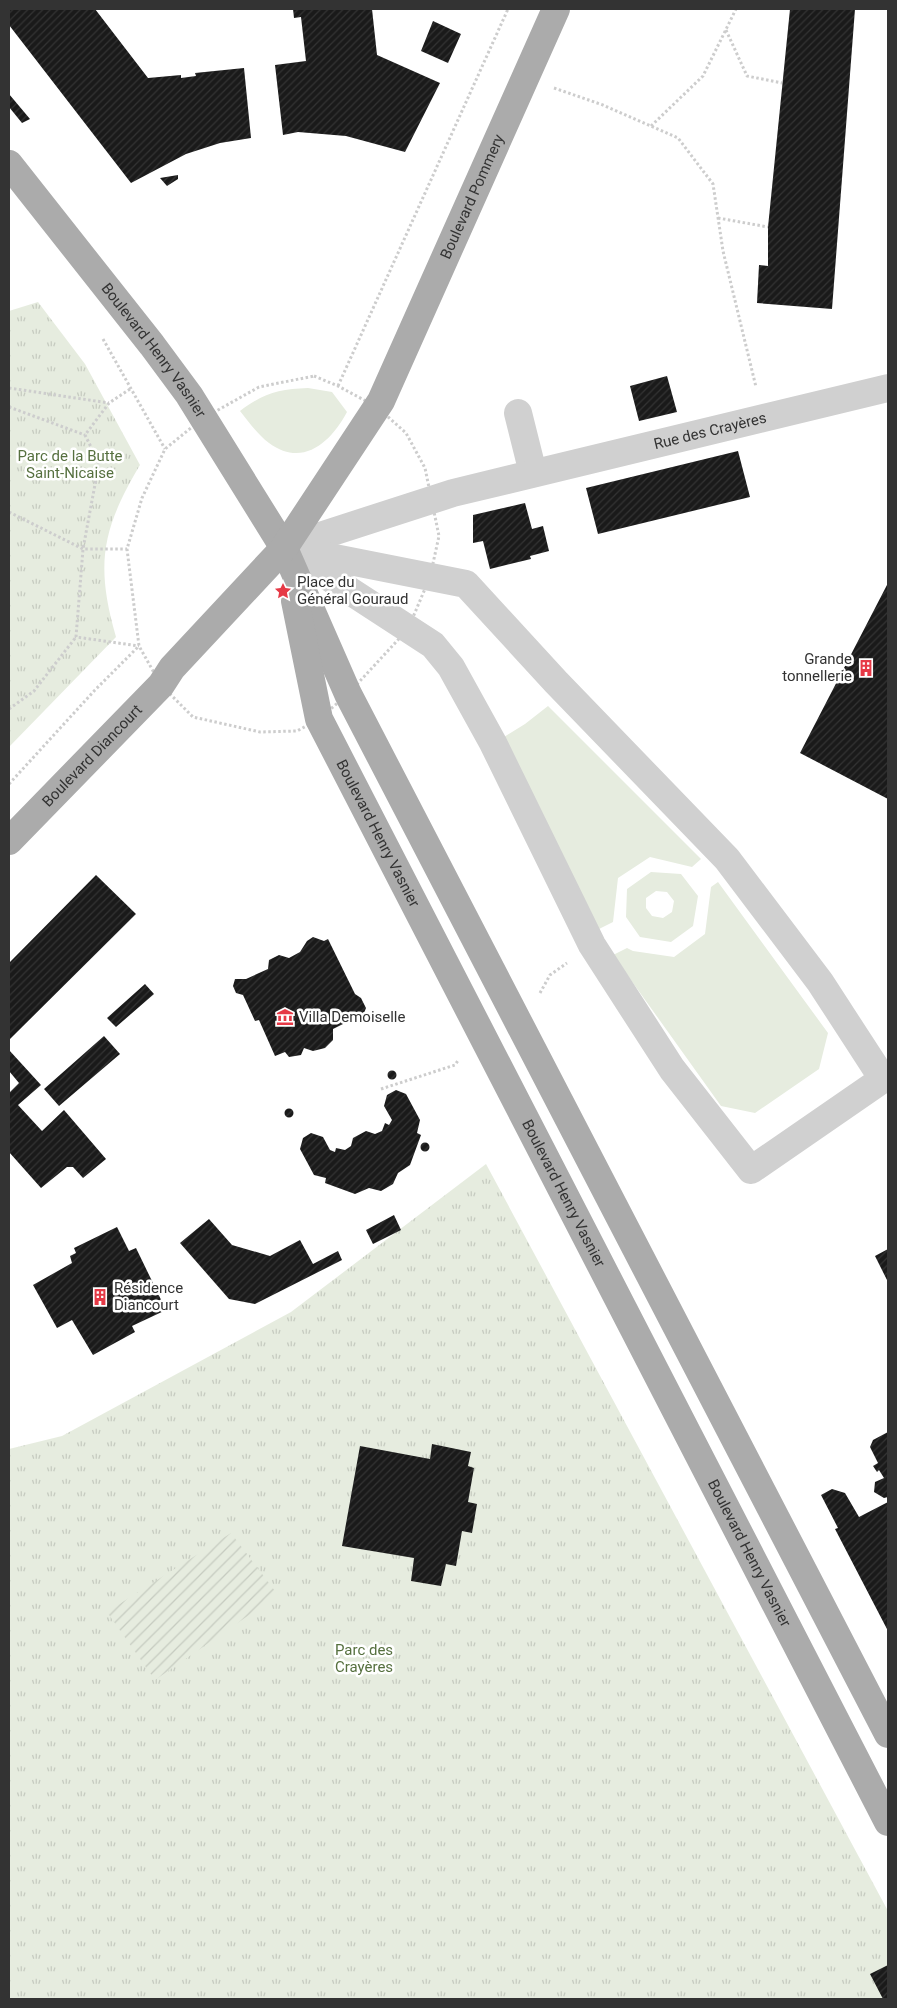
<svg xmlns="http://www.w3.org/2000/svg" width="897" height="2008" font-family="Roboto,sans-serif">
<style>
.grass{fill:#e6ecdf;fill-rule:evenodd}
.park{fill:url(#park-tufts)}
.garden{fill:url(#garden-furrows)}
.building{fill:url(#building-hatch)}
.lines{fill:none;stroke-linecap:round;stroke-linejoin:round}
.path{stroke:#cdcdcd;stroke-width:3;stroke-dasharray:2.5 2.5;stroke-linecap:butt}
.minor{stroke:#d0d0d0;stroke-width:28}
.major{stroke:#ababab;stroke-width:28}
.labels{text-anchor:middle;stroke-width:5;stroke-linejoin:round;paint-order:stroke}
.street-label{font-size:15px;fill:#333;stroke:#fff}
.park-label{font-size:15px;fill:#56703f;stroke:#fff}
.poi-label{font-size:15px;fill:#333;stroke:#fff;text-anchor:start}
</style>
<defs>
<pattern id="park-tufts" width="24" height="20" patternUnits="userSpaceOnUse" patternTransform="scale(1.25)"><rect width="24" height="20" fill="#e6ecdf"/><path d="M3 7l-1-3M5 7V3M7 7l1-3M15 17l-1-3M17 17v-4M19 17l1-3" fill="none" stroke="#c6cbc0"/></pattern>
<pattern id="garden-furrows" width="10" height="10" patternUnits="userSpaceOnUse" patternTransform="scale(1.25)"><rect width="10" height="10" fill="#e6ecdf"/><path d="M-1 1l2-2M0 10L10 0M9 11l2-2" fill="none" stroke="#c6cbc0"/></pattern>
<pattern id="building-hatch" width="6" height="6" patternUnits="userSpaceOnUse" patternTransform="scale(1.25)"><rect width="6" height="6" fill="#1a1a1a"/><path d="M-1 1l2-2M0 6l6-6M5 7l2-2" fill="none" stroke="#333"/></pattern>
</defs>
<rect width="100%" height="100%" fill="#fff"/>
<path class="grass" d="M308 388 332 392 347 412C331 442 303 468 269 443 257 434 249 422 240 411 264 393 279 389 308 388Z
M548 706 701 859 692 867 650 857 618 878 613 922 599 929 499 740 525 724Z
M651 872 681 874 698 896 693 926 671 942 640 937 626 917 627 889ZM656 891 667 892 674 901 672 912 663 918 652 916 646 908V898Z
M718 882 828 1033 819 1069 755 1113 721 1106 613 955 627 948 633 951 674 957 705 934 711 887Z"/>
<path class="park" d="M38 302 85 364 140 465C102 529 95 564 116 637L9 747V311Z
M486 1164 888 1911V1999H9V1449L62 1436 291 1312Z"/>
<path class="garden" d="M231 1533 278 1595 155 1680 107 1612Z"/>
<path class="building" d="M9 9H95L148 78 181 75V78L196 76 195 73 244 68 251 138 220 143 186 154 131 183 9 25Z
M293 9H372L377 55 440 83 405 152 346 136 298 132 283 135 275 65 306 61 301 17 294 18Z
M790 9H855L832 309 757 303 759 265 768 266V227Z
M433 21 461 34 448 63 421 51Z
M9 94 30 119 22 123 9 107Z
M178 175V179L167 186 160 178Z
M667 376 677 412 639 421 630 386Z
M738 451 750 497 598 534 586 488Z
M525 503 532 529 543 526 549 551 530 556 531 559 490 569 483 541 473 543V515Z
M888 583V799L800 753Z
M96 875 136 914 9 1040V963Z
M313 937 324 941 328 939 355 994 361 998 366 1008 362 1018 354 1022 351 1020 333 1029V1040L325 1048 313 1051 304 1048 301 1055 289 1057 285 1052 275 1056 259 1020 255 1021 243 995 236 993 233 986 235 979H246L268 969 269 960 279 955 289 958 300 952 307 941Z
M145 984 154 994 116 1027 107 1018Z
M104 1036 120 1054 59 1106 44 1089Z
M9 1050 41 1085 18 1105 42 1131 64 1110 106 1159 83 1178 73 1167H67L41 1188 9 1152V1093L19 1083 9 1071Z
M387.5 1075a4.5 4.5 0 1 1 9 0a4.5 4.5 0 1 1-9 0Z
M396 1090 406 1094 420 1120 417 1133 421 1135 410 1165 398 1173 393 1184 381 1191 369 1188 355 1194 325 1183 326 1178 314 1175 300 1149 303 1138 311 1133 323 1137 330 1150 335 1152 336 1148 345 1150 351 1146 353 1138 366 1131 375 1134 382 1131 385 1123 389 1125 392 1120 384 1106 387 1095Z
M284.5 1113a4.5 4.5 0 1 1 9 0a4.5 4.5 0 1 1-9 0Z
M420.5 1147a4.5 4.5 0 1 1 9 0a4.5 4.5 0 1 1-9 0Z
M394 1215 401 1230 373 1244 366 1230Z
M209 1219 232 1245 270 1256 300 1240 313 1264 338 1251 342 1260 255 1304 229 1299 180 1243Z
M117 1227 129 1251 136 1248 166 1310 132 1326 135 1332 93 1355 72 1320 57 1328 33 1285 72 1263 70 1256 76 1253 74 1248Z
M888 1249V1282L875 1256Z
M888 1432V1497L884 1498 874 1492 875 1482 884 1478 879 1470 877 1472 873 1466 878 1463 870 1447 873 1440Z
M432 1444 471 1452 468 1466 474 1468 468 1502 477 1504 472 1533 462 1531 456 1566 446 1564 441 1586 411 1581 414 1558 342 1546 360 1446 430 1459Z
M832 1489 845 1493 859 1517 888 1502V1631L835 1529 838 1528 821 1495Z
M888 1965V1999H883L870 1974Z"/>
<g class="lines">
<path class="path" d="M726 30 747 76 782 83
M554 88 603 105 678 138 713 184 723 251 756 387
M651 126 703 76 736 9
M718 218 768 227
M103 339 165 449
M314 376 338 386 377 407 406 433 425 468 439 536 430 577 408 629 348 694 319 719 297 731 260 732 193 717 161 685 139 646 127 549 142 498 165 449 202 419 259 387Z
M338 386 508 9
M9 388 109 403
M130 389 109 403 85 435 99 463 83 549 76 637 139 646
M9 407 85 435
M9 512 83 549H127
M9 709 34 691 76 637
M9 784 95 690 138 647
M540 993 550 975 567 963
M381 1089 455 1065 459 1059"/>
<g class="minor">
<path d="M518 413 533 473"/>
<path id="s1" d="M286 547 453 493 888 388"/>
<path d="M284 548 466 584 556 682 727 859 820 982 883 1079 751 1170 672 1069 592 945 493 743 451 667 433 645Z"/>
</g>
<g class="major">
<path id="s2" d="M9 164 152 345 189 395 284 548 348 694 888 1734"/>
<path id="s3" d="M295 601 319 719 888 1822"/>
<path id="s4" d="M9 841 161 685 172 668 284 548 381 401 556 9"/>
</g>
</g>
<defs>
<g id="sight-bare" transform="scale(1.35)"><path d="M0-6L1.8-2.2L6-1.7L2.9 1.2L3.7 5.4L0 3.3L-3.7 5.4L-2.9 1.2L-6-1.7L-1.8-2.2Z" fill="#e63946" stroke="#fff" stroke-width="2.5" paint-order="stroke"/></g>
<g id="building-bare" transform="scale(1.35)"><path d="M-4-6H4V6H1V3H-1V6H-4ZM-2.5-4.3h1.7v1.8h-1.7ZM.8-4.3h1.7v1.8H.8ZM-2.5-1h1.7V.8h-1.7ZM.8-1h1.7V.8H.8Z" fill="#e63946" stroke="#fff" stroke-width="2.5" paint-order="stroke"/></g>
<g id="museum-bare" transform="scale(1.35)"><path d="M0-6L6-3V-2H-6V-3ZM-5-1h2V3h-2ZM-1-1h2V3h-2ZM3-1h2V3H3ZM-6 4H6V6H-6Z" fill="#e63946" stroke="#fff" stroke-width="2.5" paint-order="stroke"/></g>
</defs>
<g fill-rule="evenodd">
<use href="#sight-bare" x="283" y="591"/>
<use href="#building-bare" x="866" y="668"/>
<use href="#museum-bare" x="285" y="1017"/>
<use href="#building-bare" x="100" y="1297"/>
</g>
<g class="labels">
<g class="street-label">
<text dy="5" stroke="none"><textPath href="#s4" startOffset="802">Boulevard Pommery</textPath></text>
<text dy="5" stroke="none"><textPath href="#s2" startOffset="236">Boulevard Henry Vasnier</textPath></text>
<text dy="5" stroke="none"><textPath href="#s1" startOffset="440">Rue des Crayères</textPath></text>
<text dy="5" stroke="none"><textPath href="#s4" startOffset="119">Boulevard Diancourt</textPath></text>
<text dy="5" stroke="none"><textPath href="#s3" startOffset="249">Boulevard Henry Vasnier</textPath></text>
<text dy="5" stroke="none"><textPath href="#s3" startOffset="654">Boulevard Henry Vasnier</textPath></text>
<text dy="5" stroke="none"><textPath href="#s3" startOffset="1059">Boulevard Henry Vasnier</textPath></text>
</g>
<g class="park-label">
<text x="70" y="461">Parc de la Butte<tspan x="70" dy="17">Saint-Nicaise</tspan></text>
<text x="364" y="1655">Parc des<tspan x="364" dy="17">Crayères</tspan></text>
</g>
<g class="poi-label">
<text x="297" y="587">Place du<tspan x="297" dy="17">Général Gouraud</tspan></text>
<text x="852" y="664" text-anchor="end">Grande<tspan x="852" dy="17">tonnellerie</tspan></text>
<text x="299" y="1022">Villa Demoiselle</text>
<text x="114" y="1293">Résidence<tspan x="114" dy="17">Diancourt</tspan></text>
</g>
</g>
<rect width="897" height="2008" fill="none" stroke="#333333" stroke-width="20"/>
</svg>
